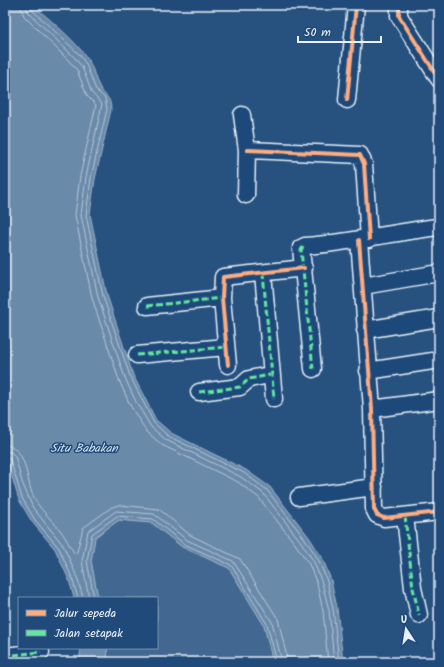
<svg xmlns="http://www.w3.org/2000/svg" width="444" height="667" font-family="Kalam,sans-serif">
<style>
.green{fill:#436891;stroke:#96acc4}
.water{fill:#6b8aaa;stroke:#9db3c9}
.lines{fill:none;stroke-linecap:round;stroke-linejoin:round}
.shore{stroke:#b6c8d9;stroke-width:1}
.minor-casing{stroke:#e8f1f8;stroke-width:19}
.minor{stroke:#1f4a7a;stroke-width:16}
.quiet{stroke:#66e7a1;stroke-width:3;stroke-dasharray:6 3;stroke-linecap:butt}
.cycleway-casing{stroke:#1f4a7a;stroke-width:6}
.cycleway{stroke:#ffac80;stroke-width:4}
.labels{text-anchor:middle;stroke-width:3;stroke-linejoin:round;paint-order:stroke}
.water-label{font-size:12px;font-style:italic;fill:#d5e2ec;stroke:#1f4a7a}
</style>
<rect width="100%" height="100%" fill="#27517f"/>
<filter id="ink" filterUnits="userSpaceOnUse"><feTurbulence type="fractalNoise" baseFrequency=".025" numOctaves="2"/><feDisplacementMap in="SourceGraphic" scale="8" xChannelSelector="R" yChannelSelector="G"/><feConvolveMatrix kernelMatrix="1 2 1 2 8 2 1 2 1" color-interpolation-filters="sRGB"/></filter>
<g filter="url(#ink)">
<path class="green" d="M119 520 152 523 182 547 229 568 264 625 273 662H108L107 648H157V598H98L91 561 95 537Z"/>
<path class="water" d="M5 5H33C49 19 80 44 90 63 94 70 95 79 99 86 104 97 111 95 111 110L95 179 90 214 107 295 133 375 156 420 171 433 246 470 270 487 309 537 322 557 331 580 337 608 343 662H273L264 625 229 568 182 547 152 523 119 520 95 537 91 561 98 598H74L69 580 55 549 32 522 19 500 8 464 5 451 6 303 5 294Z
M81 648H107L108 662H79Z"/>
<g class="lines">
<path class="shore" d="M20 5 24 16 70 62 77 70 87 96 96 105 80 176 75 215 92 298 119 380 130 405 146 431 162 445 238 482 259 498 296 545 309 564 317 584 323 611 328 662
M26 5 28 12 75 58 82 67 92 93 102 104 86 177 81 215 98 297 125 378 136 402 151 427 166 440 241 477 263 493 301 542 314 562 322 583 329 610 334 662
M31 5 32 10 79 54 86 64 96 90 105 98 107 109 91 178 86 215 103 296 130 376 154 423 168 436 244 473 267 490 305 539 318 559 327 581 333 609 339 662
M5 445C26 446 26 477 32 493 38 509 50 517 60 530 66 537 69 546 75 554L77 552 83 528 112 507 119 505 159 509 190 535 240 559 278 619 288 662
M5 451 11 452 15 456 22 482 33 508 63 545 77 577 83 598
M5 456 10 459 22 498 35 520 59 548 72 578 78 598
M89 598 82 561 88 531 116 511 154 514 187 540 233 561 272 622 282 662
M94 598 87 561 92 534 117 516 153 519 184 544 231 565 267 624 277 662"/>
<g class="minor-casing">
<path id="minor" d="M399 5V16L439 79
M347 100 356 5
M242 115 247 150 246 195
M247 150 360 155 364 164 369 239
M359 240 372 409 374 509 377 515 384 518 439 512
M263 273 274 399
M363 286 439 273
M147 306 222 298
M365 330 439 318
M137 355 226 347
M228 365 222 298 223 277 304 268
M313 369 301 248 305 246C350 243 394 232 439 227
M368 371 439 360
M199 392 240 387 249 379 270 375
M372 409 439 400
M299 497 374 487
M405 516 413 588 419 615
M5 656 41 652"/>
</g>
<use href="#minor" class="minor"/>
<path class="quiet" d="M303 247 301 250 313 369
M263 273 274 399
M147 306 222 298
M137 355 226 347
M199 392 240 387 249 379 270 375
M405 516 413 588 419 615
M5 656 41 652"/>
<g class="cycleway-casing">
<path id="cycleway" d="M399 5V16L439 79
M347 100 356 5
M247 150 360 155 364 164 369 239
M359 240 372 409 374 509 377 515 384 518 439 512
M228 365 222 298 223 277 304 268"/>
</g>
<use href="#cycleway" class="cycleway"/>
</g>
</g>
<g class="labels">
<g class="water-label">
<text x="84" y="452">Situ Babakan</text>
</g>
</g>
<rect width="444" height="667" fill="none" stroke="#1f4a7a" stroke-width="20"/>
<rect x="10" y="10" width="424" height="647" fill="none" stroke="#e8f1f8" stroke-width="1.5" filter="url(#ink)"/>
<rect x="18" y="597" width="140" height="52" fill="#1f4a7a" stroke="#6f8dac"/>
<rect x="26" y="610" width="20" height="6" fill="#ffac80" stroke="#6f8dac"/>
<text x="54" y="617" font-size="12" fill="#e8f1f8">Jalur sepeda</text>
<rect x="26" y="630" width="20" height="6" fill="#66e7a1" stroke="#6f8dac"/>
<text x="54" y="637" font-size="12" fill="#e8f1f8">Jalan setapak</text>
<g transform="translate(406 629) rotate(348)" stroke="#1f4a7a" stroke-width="3" paint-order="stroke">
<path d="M0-3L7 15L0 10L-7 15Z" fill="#e8f1f8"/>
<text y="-6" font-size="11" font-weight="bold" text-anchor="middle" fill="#e8f1f8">U</text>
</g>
<path d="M298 36v6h83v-6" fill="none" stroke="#e8f1f8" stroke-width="2"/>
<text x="304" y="36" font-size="12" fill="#e8f1f8" stroke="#1f4a7a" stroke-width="3" paint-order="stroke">50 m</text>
</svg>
